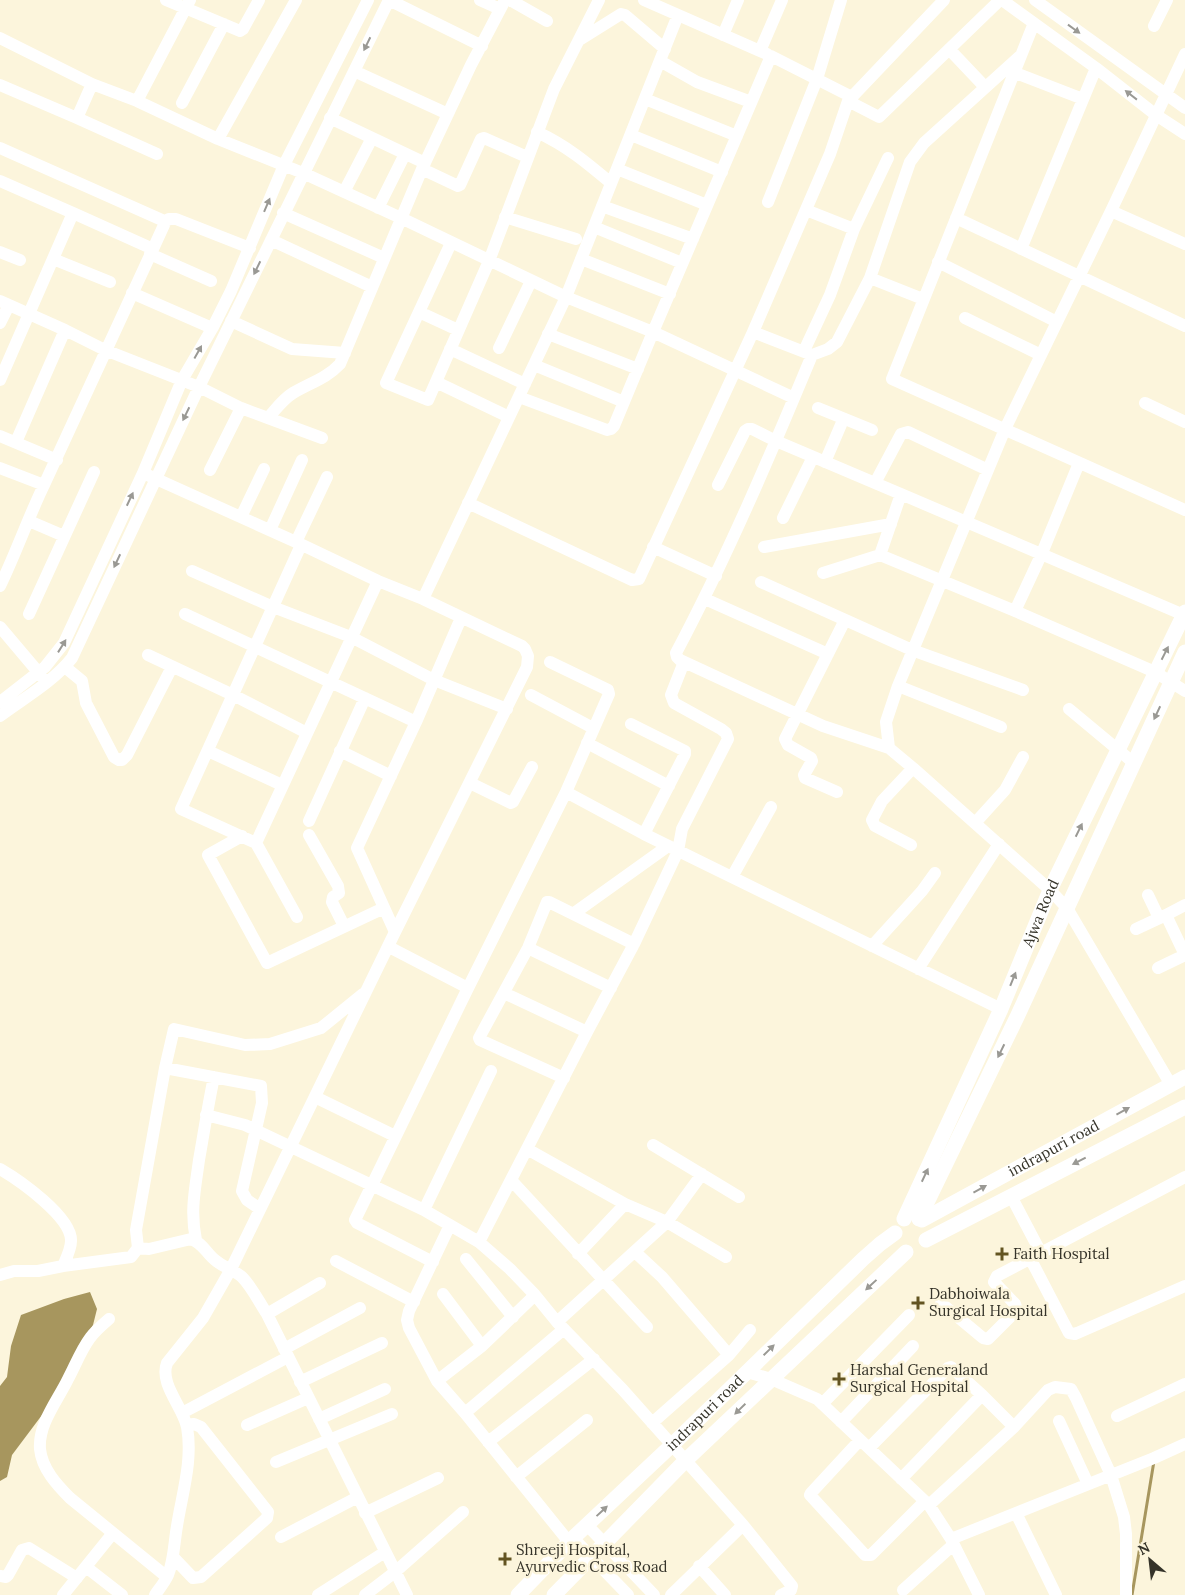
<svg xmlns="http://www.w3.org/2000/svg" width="1185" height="1595" font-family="Lora,serif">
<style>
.water{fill:#a7965e}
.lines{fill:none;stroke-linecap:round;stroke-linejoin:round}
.stream{stroke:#a7965e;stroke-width:3}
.minor{stroke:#fff;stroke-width:12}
.major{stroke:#fff;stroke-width:15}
.oneway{fill:#9a9994}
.poi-dot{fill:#635421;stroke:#fcf5dc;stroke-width:2}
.labels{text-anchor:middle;stroke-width:5;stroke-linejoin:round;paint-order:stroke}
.street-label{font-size:15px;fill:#353329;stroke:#fcf5dc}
.poi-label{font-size:15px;fill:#353329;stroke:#fcf5dc;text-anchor:start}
</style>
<rect width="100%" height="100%" fill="#fcf5dc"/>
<path class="water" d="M90 1292 97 1309 93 1325 45 1411 12 1455 7 1477 0 1481V1386L7 1377 11 1346 21 1315 64 1299Z"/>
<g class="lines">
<path class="stream" d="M1132 1595 1154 1461"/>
<path class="minor" d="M166 0 240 31 243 29 259 0
M480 0 500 9
M510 0 547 21
M644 0 760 51
M944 0 848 101 879 117 1000 0
M1002 0 1096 68 1156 115 1185 134
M1035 0 1185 108
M1034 23 892 379 1185 510
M1154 26 1167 0
M723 35 738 0
M0 38 92 84 137 101 218 139 303 173 401 218 566 297 653 332 771 56 852 97
M581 39 621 14 625 15 665 49
M949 49 985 87
M767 54 760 51 782 0
M660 61 697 82 751 102
M354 71 448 114
M1013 72 1083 99
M0 85 77 118 92 84
M645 99 737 136
M137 101 190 0
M182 103 224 24
M77 118 157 154
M330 118 425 163
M537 132C567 146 586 162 611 183
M631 135 722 172
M218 139 296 0
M0 148 162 220 164 225 153 249
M422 169 458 186 460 185 481 139 484 138 527 157
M617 169 707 205
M0 181 73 213 0 380
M344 192 372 138
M768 202 817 79 841 0
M602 206 693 239
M378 208 405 154
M806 210 854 229
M1111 211 1185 244
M283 213 384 258
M505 217 576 239
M956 218 1185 326
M164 222 169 219H176L250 248
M594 227 682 263
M271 240 372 287
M451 243 386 383 428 400 489 261 554 89 599 0
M1021 249 1096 68
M0 252 20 260
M150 254 211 281
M53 259 110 282
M581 259 670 294
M938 262 1057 322
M870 278 923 299
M132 293 212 328
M0 301 65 330 105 350 199 387 241 408 268 418C276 409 283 399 293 393 310 383 327 378 340 364L422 169 471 65 505 0
M419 312 458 330
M965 318 1041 355
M231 321 292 349 345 353
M0 323 9 305
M548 334 638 369
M499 348 531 281
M450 349 525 384
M804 351 830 295 854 229 888 158
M812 355 753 332 830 154 848 101
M534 365 624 402
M436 382 509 417
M519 397 607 430 611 429 614 426 653 332 794 398
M1145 403 1185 422
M818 408 872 430
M268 418 322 438
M0 436 57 460
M16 442 65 330
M825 462 843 420
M0 468 44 485
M210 470 241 408
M143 473 296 542 378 581 423 599 522 646 525 649 528 656 527 667 395 932 231 1269 203 1318 167 1363C159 1384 183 1407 187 1427 193 1461 182 1494 177 1526 174 1543 174 1560 168 1575 165 1582 159 1589 155 1595
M875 483 901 434 908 432 988 470
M718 485 745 431 748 429H752L776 441C912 499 1048 556 1184 615
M468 503 632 580 639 579 753 332
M241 517 264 469
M783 518 813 457
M29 521 64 536
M270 530 302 460
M296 542 327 477
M653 547 716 576
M764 547 891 524
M880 555 901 494
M192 571 273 607 351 637 434 680 507 709
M823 573 880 555 1015 611 1155 672 1185 691
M761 582 912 650 1023 690
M0 586C16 553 28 518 44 485 80 407 116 328 153 249L73 213
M423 599 566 297 678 15
M705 599 828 654
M1015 611 1042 553 1079 463
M29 614 94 472
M185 614 416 722
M0 627 44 679
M148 655 233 695 307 733
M65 667 82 681 86 703 114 757 119 760H122L127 755 172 667
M898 686 1001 727
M531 695 593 728
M0 702 45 667 64 643 143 473 182 380 213 327 231 291 284 165 368 0
M1069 709 1134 763
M0 716C24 698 53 682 72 658L199 387 389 0 482 46
M631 724 685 751V754L644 834
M587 743 669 786
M889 748 823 726 680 660 677 657 676 653C727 557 770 456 812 355L828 349 837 342 870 278 910 162 924 143 1019 57
M208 751 282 785
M340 751 391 776
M470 783 511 803 513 802 532 767
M566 792 644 834 1001 1009
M837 792 805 778 804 775 812 761 811 758 788 745 785 739 845 620
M309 821 365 698
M975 823 1005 790 1023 757
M309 835 338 886 339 893 333 897 332 902 344 926
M242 836 208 855 267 963 384 908
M256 843 378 581
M911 845 875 826 872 820 882 801 913 768
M732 877 771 807
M1148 895 1159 918
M573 914 668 846
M1166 915 1185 905
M297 917 256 843 181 809 301 545
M1136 929 1166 915 1185 955
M395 932 357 848 416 722 461 618
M872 946 922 891 935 873
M389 947 468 988
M528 948 611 988
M1158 968 1185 955
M918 969 999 844
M504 993 587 1032
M165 1068 174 1029 245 1045 270 1044 321 1028 363 994
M564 1078 480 1040 479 1038 528 948 547 902H549L634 944
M1171 1085 1067 908 1050 890 913 768 889 748 886 722 898 686 1005 429 1111 211 1185 54
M315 1097 395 1136
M206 1115 245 1125 424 1210 479 1242 510 1269 535 1295 557 1322 623 1390 743 1525 792 1586 791 1590 781 1595
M653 1145 739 1197
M527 1149 625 1204 667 1222 726 1257
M0 1169C19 1180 72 1217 71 1241 71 1249 66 1259 63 1266L38 1271H14L0 1275
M511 1180 647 1327
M1011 1196 1041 1253
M260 1209 247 1200 242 1191 262 1103 261 1086 165 1068 136 1230 138 1248 149 1249 191 1239C203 1243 206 1253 215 1260 223 1267 234 1270 242 1277 252 1287 259 1302 267 1314L407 1595
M424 1210 491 1071
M450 1225 409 1311 407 1320 409 1328 437 1381 465 1413 569 1542
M196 1240C190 1211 195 1190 199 1160 204 1132 208 1105 214 1077
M479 1242 587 1032 634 944 678 851 682 829 728 739 726 733 721 729 674 703 671 695 684 662
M635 1252 662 1277 729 1355
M578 1254 625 1204
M1030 1258 1069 1333 1075 1334 1185 1286
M466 1259 513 1317
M336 1261 414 1302
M433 1262 357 1223 355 1220 468 988 566 792 609 694 608 690 550 662
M63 1266 131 1257 138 1248
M443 1294 482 1346
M941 1303 983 1338 988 1339 1017 1310 1015 1304 994 1282 997 1276 1185 1177
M267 1314 320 1283
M109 1319C102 1325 95 1331 90 1338 81 1350 75 1366 68 1379 58 1400 38 1424 40 1449 42 1469 57 1485 70 1498L167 1577
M557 1322 667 1222 702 1174
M284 1349 360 1308
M747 1372 771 1379 817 1399 929 1505 951 1539 1154 1458 1185 1444
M437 1381 482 1346 535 1295
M300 1382 382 1343
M822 1404 909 1315
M182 1413 288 1357
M465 1413 564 1329
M1117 1416 1185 1384
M319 1419 385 1389
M1059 1421 1088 1484
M841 1422 913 1346
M652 1423 729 1355 750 1330
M247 1425 308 1398
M860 1440 811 1493 810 1495 865 1555H871L925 1501
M488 1442 594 1359
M869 1448 948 1368 951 1367 982 1395 1014 1427
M276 1462 392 1414
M516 1477 587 1420
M901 1479 982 1395
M929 1505 1014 1427 1048 1390 1055 1387 1071 1389 1076 1398 1111 1475 1124 1517 1126 1534V1595
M365 1513 438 1478
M1016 1513 1056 1595
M587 1525 654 1595
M281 1537 358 1497
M573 1538 628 1595
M951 1539 979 1595
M173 1557 193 1578 201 1577 267 1518 268 1512 201 1427 194 1424 187 1425
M699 1566 725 1595
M86 1567 122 1595
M0 1576 6 1577 8 1575 22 1550 29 1548 77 1578
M903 1590 953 1545
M63 1595 113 1533
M318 1595 385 1552
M365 1595 395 1572 463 1512
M671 1595 743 1525"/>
<g class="major">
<path id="s1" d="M904 1219 1001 1009 1050 890 1185 612"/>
<path d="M919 1219 1017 1017 1185 652"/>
<path id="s2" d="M922 1220 1185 1077"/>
<path d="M926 1240 1185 1107"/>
<path id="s3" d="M518 1595 573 1538 672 1445 863 1259 880 1244 895 1233"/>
<path d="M554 1595 686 1460 906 1252"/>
</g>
</g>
<defs><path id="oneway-solid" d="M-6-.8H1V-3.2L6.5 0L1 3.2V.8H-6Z" transform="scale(1.25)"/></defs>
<g class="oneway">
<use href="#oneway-solid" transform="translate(1074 29) rotate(36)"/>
<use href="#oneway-solid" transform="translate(367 44) rotate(116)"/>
<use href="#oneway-solid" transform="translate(1131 95) rotate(-142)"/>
<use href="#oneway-solid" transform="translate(267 205) rotate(-67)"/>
<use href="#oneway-solid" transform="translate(257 268) rotate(116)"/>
<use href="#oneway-solid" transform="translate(198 352) rotate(-61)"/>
<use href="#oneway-solid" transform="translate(186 414) rotate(116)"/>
<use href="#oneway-solid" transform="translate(130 499) rotate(-65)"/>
<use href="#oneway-solid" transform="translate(117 561) rotate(115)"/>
<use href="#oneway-solid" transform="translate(62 646) rotate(-58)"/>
<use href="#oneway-solid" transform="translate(1165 653) rotate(-63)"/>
<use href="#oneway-solid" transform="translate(1157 713) rotate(115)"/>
<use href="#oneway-solid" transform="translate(1079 830) rotate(-64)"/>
<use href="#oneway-solid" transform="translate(1013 979) rotate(-68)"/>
<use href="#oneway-solid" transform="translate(1001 1051) rotate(116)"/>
<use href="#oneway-solid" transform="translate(1123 1111) rotate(-29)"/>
<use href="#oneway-solid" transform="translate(1079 1161) rotate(153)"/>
<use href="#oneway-solid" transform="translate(925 1175) rotate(-65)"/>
<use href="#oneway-solid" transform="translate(980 1189) rotate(-29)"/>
<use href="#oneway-solid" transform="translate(871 1285) rotate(137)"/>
<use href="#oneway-solid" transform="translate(769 1350) rotate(-44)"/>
<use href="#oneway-solid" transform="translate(740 1409) rotate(136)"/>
<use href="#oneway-solid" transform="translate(602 1511) rotate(-43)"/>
</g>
<g class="poi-dot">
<path d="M999.5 1246.5h5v5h5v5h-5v5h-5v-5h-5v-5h5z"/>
<path d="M915.5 1295.5h5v5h5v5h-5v5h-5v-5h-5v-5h5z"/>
<path d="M836.5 1371.5h5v5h5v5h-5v5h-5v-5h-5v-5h5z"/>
<path d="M502.5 1551.5h5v5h5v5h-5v5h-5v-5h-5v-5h5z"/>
</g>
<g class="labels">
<g class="street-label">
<text dy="5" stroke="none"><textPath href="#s1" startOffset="335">Ajwa Road</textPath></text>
<text dy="5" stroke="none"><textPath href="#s2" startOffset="150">indrapuri road</textPath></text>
<text dy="5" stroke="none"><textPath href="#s3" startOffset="261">indrapuri road</textPath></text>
</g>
<g class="poi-label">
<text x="1013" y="1259">Faith Hospital</text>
<text x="929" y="1299">Dabhoiwala<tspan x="929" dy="17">Surgical Hospital</tspan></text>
<text x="850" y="1375">Harshal Generaland<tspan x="850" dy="17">Surgical Hospital</tspan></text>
<text x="516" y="1555">Shreeji Hospital,<tspan x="516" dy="17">Ayurvedic Cross Road</tspan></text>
</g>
</g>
<g transform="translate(1150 1560) rotate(332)" stroke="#fcf5dc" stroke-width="4" paint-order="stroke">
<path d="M0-4L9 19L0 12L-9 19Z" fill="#353329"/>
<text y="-8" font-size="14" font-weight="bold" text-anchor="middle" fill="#353329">N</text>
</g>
</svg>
